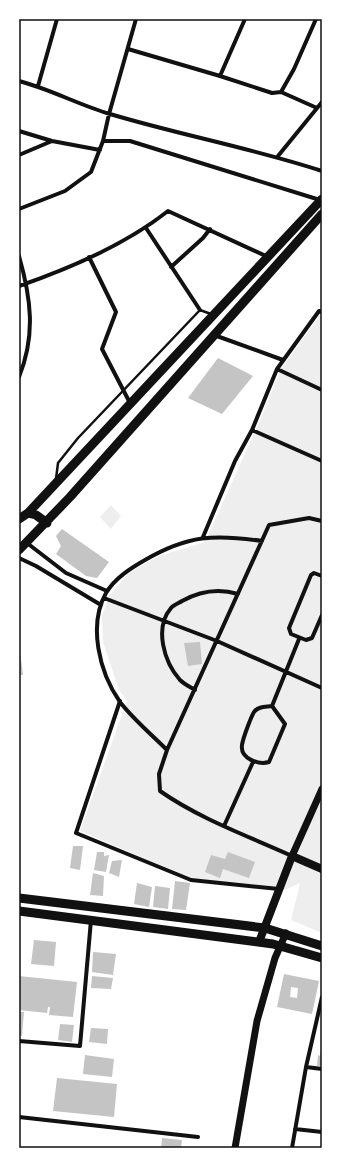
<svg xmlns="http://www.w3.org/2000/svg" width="341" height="1167" font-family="Signika,sans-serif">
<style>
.green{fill:#eee}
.building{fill:#c4c4c4;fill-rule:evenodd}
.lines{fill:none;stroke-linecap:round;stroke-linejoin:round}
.service{stroke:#111;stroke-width:2.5}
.minor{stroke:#111;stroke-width:4}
.tertiary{stroke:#111;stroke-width:7}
.secondary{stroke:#111;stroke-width:8}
.primary{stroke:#111;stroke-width:9}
.neatline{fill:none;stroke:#111;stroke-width:1.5}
</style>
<rect width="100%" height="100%" fill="#fff"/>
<path class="green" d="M320 315 322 316V933L291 920 300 883 285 890 191 878 80 831 127 701 119 690 103 642 102 616 109 596 130 572 159 556 205 542 257 427 281 369Z
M111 505 121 516 111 529 100 517Z"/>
<path class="building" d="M218 358 253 376 222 414 188 398Z
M62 529 109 562 97 578 86 576 56 554 61 546 56 536Z
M200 642 202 664 188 666 184 643Z
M19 652H20L23 675H19Z
M73 846H83L80 870 70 868Z
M97 852H104V856L109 855 106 872 94 870Z
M228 852 255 862 249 878 223 869 220 878 205 872 211 855 225 859Z
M122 860 119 877 109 873 112 861Z
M93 873 104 876 103 896 90 895Z
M175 881 190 883 186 910 172 909Z
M137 883 152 887 149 907 134 904Z
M155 886 170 888 168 909 153 907Z
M34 940 56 942 54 966 31 964Z
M93 952 116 954 113 975 92 972Z
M284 974 319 981 312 1014 277 1007ZM291 987 298 988 297 998 290 997Z
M19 976 77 982 73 1017 49 1015 50 1007H48L47 1013 19 1010Z
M92 976 113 978 111 989 91 988Z
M19 1012H24L22 1036 19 1035Z
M60 1024 74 1025 72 1042 58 1040Z
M91 1028 108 1029 107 1044 89 1042Z
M321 1050 322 1066H317L318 1055 320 1056Z
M85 1055 114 1059 112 1077 83 1074Z
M57 1078 117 1084 114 1117 53 1111Z
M162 1138 182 1140 181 1148H161Z"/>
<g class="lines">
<path class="service" d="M56 479 58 463 78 438 200 310 211 314"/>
<path class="minor" d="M128 49 220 76 245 19
M220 76 272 93 281 92 294 69 316 19
M19 81C50 89 79 105 110 114 180 135 252 148 322 171
M38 86 57 19
M281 92 317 108
M19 131 52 141 100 150
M103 141H130L320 200
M19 155 52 141
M278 156 322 102
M19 209 65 191 91 172 103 141 109 114 136 19
M146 228 200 310
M19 256C31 298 36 335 19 377
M89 257 116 312 102 349 130 403
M171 267 203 238 210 229
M19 286C71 268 125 245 168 211L268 257
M214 335 283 360
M277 369 322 390
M252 430 322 461
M203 537 235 461 252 430 277 369 319 311 322 312
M27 543 66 573 107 591
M19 558 36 566 101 605
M322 576 314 573 311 575 289 628 291 634 306 640 312 638 322 615
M104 598 217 641 322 688
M195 690C190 687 184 684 180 680 164 662 154 628 171 608 174 605 179 603 182 601 200 591 218 588 238 594
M120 701 76 833 191 880 279 889
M272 706 285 724 269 762C259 765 240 759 242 745 243 738 251 717 254 712 258 706 266 707 272 706Z
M272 706 299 639
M167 750C151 734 133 719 120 702 99 672 88 625 106 593 115 578 131 568 145 560 188 535 215 534 262 541
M224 826 253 762
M292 856C248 836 200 819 160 791L159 774 167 750 269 525 309 518 322 521
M19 1041 80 1046 91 920
M306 1067 322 1069
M19 1117 198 1137
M295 1129 322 1132
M292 1148 306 1067 322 997"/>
<path class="tertiary" d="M292 856 322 789
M235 1148 257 1021 275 958 286 933"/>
<path class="secondary" d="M259 942 292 856 322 869"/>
<path class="primary" d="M28 513 36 515 47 523
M19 519 28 513 322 199
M19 550 70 497 322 214
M19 898 265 928 322 946
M19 911 273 944 322 958"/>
</g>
<rect width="341" height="1167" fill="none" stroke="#ffffff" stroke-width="40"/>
<rect x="20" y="20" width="301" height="1127" class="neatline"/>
</svg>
